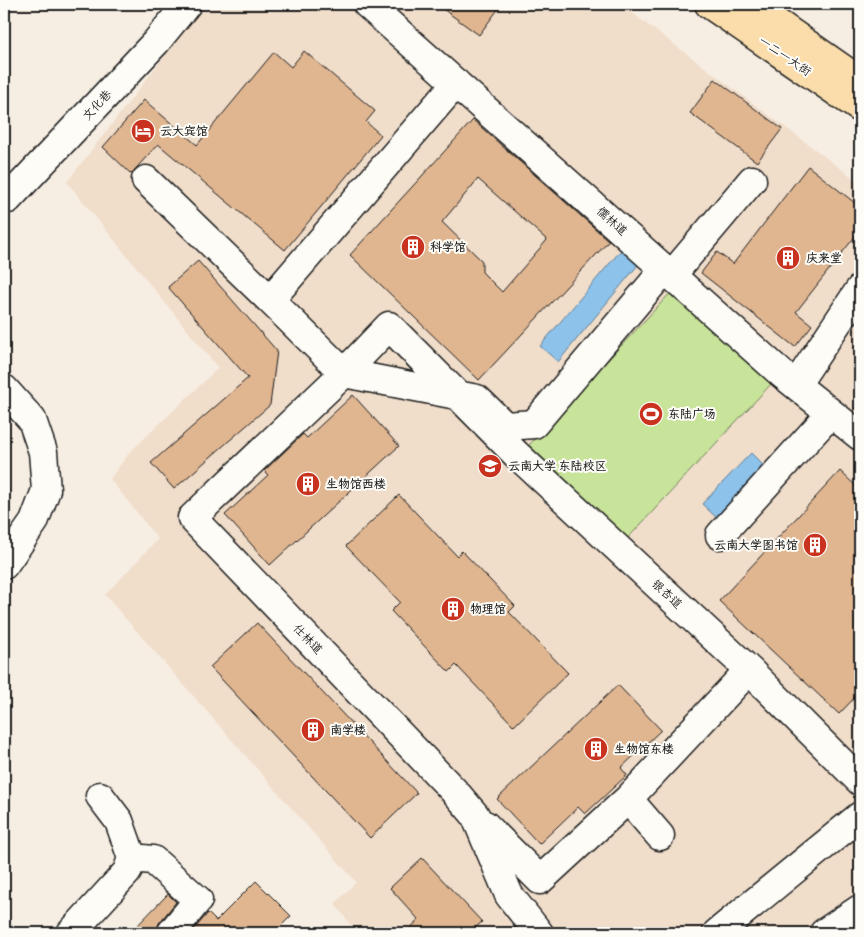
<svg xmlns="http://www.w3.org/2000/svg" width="864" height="937" font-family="Pangolin,'LXGW WenKai TC',sans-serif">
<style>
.built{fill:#f0ddca}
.green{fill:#c8e39a;stroke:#72805b}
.water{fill:#8dc2ea;stroke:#608098}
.building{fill:#e0b691;stroke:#1c1c1c;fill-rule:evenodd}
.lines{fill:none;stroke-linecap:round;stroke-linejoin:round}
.minor-casing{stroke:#1c1c1c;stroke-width:31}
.major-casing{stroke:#1c1c1c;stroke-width:31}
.minor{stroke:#fdfcf7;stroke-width:28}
.major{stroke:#faddab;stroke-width:28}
.labels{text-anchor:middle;stroke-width:4;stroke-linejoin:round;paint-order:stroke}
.street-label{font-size:12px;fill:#1c1c1c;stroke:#fdfcf7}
.poi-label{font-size:12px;font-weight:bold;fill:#1c1c1c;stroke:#fdfcf7;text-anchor:start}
</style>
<rect width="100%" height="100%" fill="#f7eee3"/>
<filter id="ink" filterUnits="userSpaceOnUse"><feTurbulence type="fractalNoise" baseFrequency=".02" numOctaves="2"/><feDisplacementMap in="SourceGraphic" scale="10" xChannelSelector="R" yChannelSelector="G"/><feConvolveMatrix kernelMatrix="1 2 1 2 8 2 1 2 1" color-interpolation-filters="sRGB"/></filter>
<g filter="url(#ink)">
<path class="built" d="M205 4H620L860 183V933H357L335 904 356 882 105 595 158 539 110 479 129 453 218 368 67 182Z"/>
<path class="green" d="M673 290 772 383 628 538 529 445Z"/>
<path class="water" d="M621 250 638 265 558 362 540 346Z
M751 453 768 470 720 521 702 504Z"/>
<path class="building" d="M436 4H502L479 35Z
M304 51 375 111 366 122 381 135 285 250 158 144 131 174 103 147 144 100 197 145 274 52 291 67Z
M715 79 782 129 757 162 690 113Z
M473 120 609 241 479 380 350 255ZM478 179 547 240 502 292 482 272V261L442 222Z
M808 166 860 207V230L796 312 812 325 795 347 701 273 717 252 733 264Z
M198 261 277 351 270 405 174 489 151 463 248 378 168 287Z
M353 395 399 446 270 565 225 515 268 475 264 471 303 434 307 438Z
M840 471 860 490V692L839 714 719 601Z
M399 495 457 556 462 551 515 606 509 612 568 673 514 726 456 665 449 672 391 611 400 602 346 546Z
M257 623 417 793 370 838 210 667Z
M618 685 661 730 621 768 627 775 585 814 578 807 539 844 497 799Z
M422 858 482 922 469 933H404L419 920 390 888Z
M256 881 291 916 274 933H191L208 913 216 921Z
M168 894 176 902 159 923 156 933H130Z"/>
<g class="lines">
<g class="minor-casing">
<path id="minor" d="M367 4 782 374 860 436
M456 83 270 300 344 373 477 399 505 426 534 424 665 269
M146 180 270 300
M4 195 8 199 156 42 187 4
M671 276 752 180
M796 385 860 289
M4 389 32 420 43 452 46 490 34 522 4 565
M720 535 831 413
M628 799 749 670
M485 825 540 880 628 799 660 836
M132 858 153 860 198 900 171 933
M71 933 127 872 132 858 119 821 100 796
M539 933 509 895 475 815 457 794 192 518 344 373 389 326 517 455 749 670 860 781
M717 933 860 816
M824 933 860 909"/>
</g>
<g class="major-casing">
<path id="major" d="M709 4 860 108
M750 4 860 81"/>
</g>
<use href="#minor" class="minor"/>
<use href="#major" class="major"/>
</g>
</g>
<defs>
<g id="hotel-disc" transform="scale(1.25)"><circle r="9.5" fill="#c8321e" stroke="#fdfcf7"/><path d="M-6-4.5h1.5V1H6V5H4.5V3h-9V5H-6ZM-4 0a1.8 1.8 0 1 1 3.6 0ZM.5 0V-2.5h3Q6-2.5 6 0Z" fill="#fff"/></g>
<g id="building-disc" transform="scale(1.25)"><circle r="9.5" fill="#c8321e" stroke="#fdfcf7"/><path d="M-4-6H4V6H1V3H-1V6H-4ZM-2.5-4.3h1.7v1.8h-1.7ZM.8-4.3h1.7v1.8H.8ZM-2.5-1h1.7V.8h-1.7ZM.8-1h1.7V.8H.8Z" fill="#fff"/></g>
<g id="stadium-disc" transform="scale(1.25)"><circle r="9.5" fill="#c8321e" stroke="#fdfcf7"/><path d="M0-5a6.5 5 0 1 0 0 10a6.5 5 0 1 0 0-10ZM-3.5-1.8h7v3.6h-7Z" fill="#fff"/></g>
<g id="university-disc" transform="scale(1.25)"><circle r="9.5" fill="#c8321e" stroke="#fdfcf7"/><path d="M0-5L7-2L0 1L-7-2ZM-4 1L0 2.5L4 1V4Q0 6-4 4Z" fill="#fff"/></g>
</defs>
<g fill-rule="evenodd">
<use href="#hotel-disc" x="143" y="131"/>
<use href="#building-disc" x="413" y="247"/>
<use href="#building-disc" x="788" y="258"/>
<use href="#stadium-disc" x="651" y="414"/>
<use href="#university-disc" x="490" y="466"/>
<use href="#building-disc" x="308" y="484"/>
<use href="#building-disc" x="815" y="545"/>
<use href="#building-disc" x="453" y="609"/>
<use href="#building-disc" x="313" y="730"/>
<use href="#building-disc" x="596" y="749"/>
</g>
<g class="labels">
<g class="street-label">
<text transform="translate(785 56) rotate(34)" y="4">一二一大街</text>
<text transform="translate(97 105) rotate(-47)" y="4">文化巷</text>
<text transform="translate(612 221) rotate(42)" y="4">儒林道</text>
<text transform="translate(667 594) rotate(43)" y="4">银杏道</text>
<text transform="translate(308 639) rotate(46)" y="4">仕林道</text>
</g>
<g class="poi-label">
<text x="160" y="135">云大宾馆</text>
<text x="430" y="251">科学馆</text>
<text x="806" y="262">庆来堂</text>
<text x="668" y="418">东陆广场</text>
<text x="508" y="470">云南大学 东陆校区</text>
<text x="326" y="488">生物馆西楼</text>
<text x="798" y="549" text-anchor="end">云南大学图书馆</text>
<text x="470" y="613">物理馆</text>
<text x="330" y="734">南学楼</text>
<text x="614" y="753">生物馆东楼</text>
</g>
</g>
<rect width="864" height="937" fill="none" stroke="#fdfcf7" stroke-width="20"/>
<rect x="10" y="10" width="844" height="917" fill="none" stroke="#1c1c1c" stroke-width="2" filter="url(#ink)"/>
</svg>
